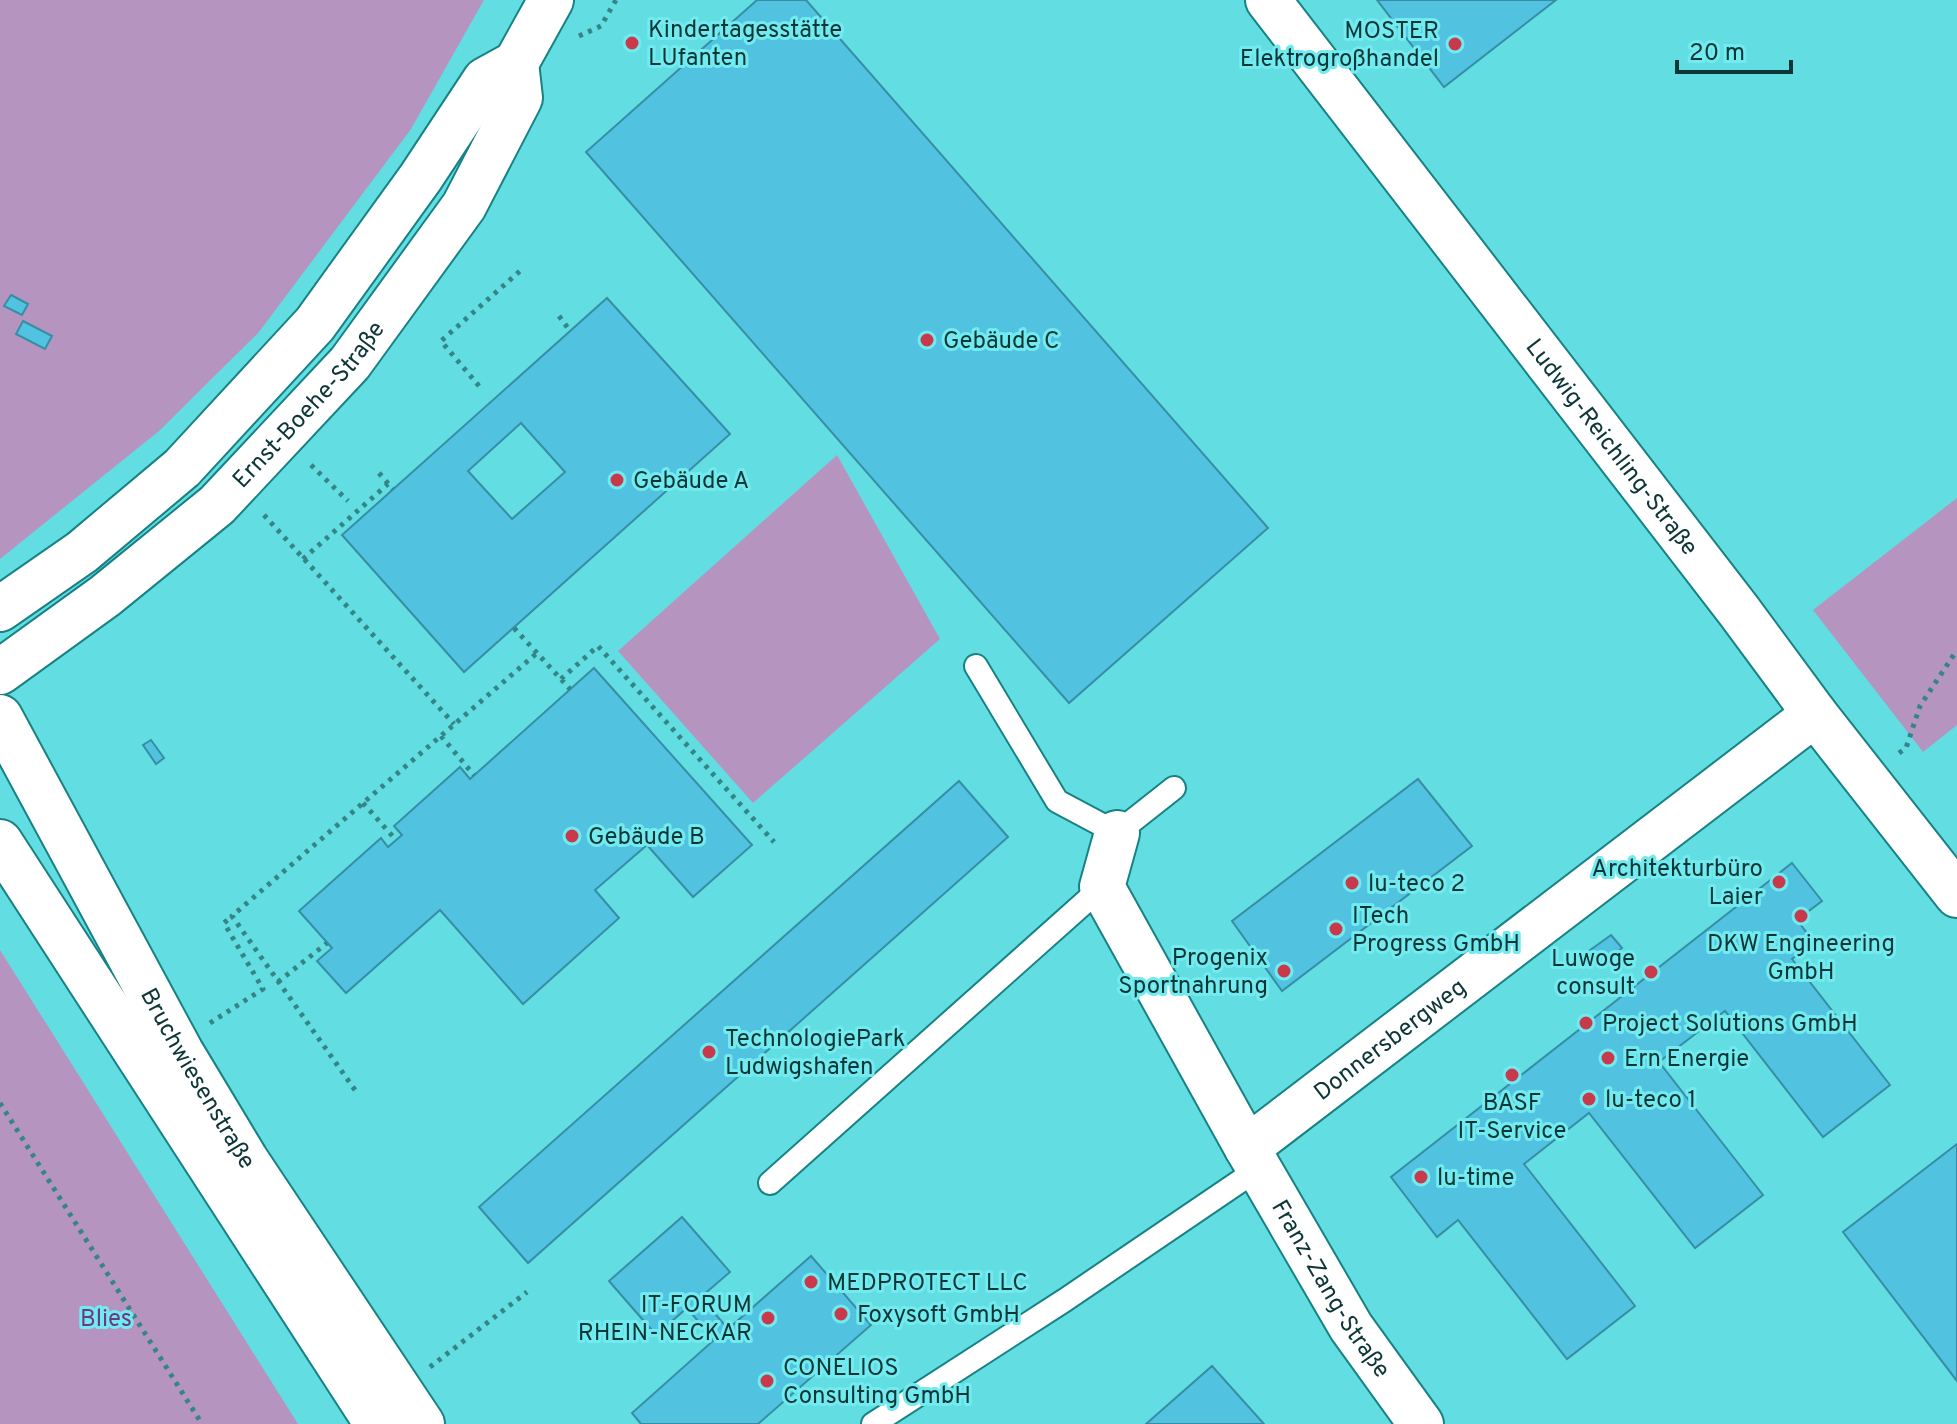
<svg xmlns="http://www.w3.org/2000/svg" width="1957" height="1424" font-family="Overpass,sans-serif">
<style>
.green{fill:#b594c0}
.building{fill:#51c3e0;stroke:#378ea4;stroke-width:2;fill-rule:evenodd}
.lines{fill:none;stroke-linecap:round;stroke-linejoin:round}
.lane-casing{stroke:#188184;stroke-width:26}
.street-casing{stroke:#188184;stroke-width:48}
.secondary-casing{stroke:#188184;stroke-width:48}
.path{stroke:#358587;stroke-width:5;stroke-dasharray:4 6;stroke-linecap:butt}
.lane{stroke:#fff;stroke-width:22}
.street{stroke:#fff;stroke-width:44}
.secondary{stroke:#fff;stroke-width:44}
.poi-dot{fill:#c9394c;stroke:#71ebef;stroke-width:3}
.labels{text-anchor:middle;stroke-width:6;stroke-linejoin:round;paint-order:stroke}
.poi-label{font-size:24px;fill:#0d3637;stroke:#71ebef;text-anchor:start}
.street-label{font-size:24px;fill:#0d3637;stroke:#71ebef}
.park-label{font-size:24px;fill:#703781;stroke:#71ebef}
</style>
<rect width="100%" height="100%" fill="#62dee2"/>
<path class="green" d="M0 0H484L411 129 259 332 159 431 0 559Z
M837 455 940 639 753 803 618 651Z
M1957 498V725L1923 752 1813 610Z
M0 950 298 1424H0Z"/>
<path class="building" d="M757 0H806L1268 528 1069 703 586 152Z
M1377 0H1556L1444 87Z
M11 295 28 304 22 315 4 306Z
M607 298 730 434 464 672 342 535ZM521 423 565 472 512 519 468 471Z
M23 321 52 336 45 349 16 334Z
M594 668 752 845 693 897 647 845 595 890 619 918 523 1004 440 910 346 993 317 961 332 948 299 911 381 838 388 847 402 835 394 826 460 767 470 779Z
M151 740 164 758 156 764 143 745Z
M1418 779 1472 846 1282 991 1232 921Z
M959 781 1008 837 528 1263 479 1207Z
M1792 863 1822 901 1797 920 1814 942 1792 959 1890 1085 1823 1137 1725 1011 1659 1062 1763 1195 1695 1248 1589 1113 1524 1164 1635 1306 1567 1359 1458 1220 1437 1237 1391 1177Z
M1611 935 1622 948 1601 966 1589 951Z
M1957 1144V1381L1843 1232Z
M682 1217 730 1272 701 1297 728 1329 811 1256 871 1325 758 1424H641L632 1413 714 1340 687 1308 656 1335 609 1281Z
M1212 1366 1264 1424H1146Z"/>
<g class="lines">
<g class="lane-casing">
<path id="lane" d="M976 666 1057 801 1117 833 1174 788
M770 1183 1102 887
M873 1424 1065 1300 1258 1169"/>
</g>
<g class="street-casing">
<g id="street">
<path id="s1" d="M1268 0 1739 611 1815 714 1957 895"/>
<path d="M0 609 82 552 182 468 315 324 421 177 485 80 516 63 551 0"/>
<path id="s2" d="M0 672 105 596 217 505 350 363 464 206 520 98 516 63"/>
<path id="s3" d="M1117 833 1102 887 1247 1148 1815 714"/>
<path id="s4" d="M1247 1148 1351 1327 1421 1424"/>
</g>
</g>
<g class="secondary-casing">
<g id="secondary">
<path id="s5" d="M0 717 181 1052 246 1160 422 1424"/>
<path d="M0 842 377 1424"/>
</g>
</g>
<path class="path" d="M579 36 601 26 616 0
M559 316 570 331
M479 386 441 341 520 271
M311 465 348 501
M379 473 393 489
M264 515 454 724
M303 559 388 484
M514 628 570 689
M561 679 598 646 774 842
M441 736 474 775
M1899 753 1906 748 1920 706 1957 650
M363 803 396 840
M278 982 327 943
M210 1023 263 989 224 923 232 916
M355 1090 232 916 537 653
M0 1103 202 1424
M430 1367 527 1292"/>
<use href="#lane" class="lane"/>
<use href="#street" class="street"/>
<use href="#secondary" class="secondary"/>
</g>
<g class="poi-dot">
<circle cx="632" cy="43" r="8"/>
<circle cx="1455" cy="44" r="8"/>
<circle cx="927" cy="340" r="8"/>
<circle cx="617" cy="480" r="8"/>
<circle cx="572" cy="836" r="8"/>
<circle cx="1779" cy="882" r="8"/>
<circle cx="1352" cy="883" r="8"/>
<circle cx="1801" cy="916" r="8"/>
<circle cx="1336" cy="929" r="8"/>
<circle cx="1284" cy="971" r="8"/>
<circle cx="1651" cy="972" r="8"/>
<circle cx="1586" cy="1023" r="8"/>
<circle cx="709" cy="1052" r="8"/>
<circle cx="1608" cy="1058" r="8"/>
<circle cx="1512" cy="1075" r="8"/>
<circle cx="1589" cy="1099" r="8"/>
<circle cx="1421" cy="1177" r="8"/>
<circle cx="811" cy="1282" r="8"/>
<circle cx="841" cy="1314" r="8"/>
<circle cx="768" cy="1318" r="8"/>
<circle cx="767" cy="1381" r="8"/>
</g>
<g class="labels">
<g class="poi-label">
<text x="648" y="37">Kindertagesstätte<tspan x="648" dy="28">LUfanten</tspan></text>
<text x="1439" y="38" text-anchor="end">MOSTER<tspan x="1439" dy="28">Elektrogroßhandel</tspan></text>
<text x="943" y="348">Gebäude C</text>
<text x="633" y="488">Gebäude A</text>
<text x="588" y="844">Gebäude B</text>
<text x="1763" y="876" text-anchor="end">Architekturbüro<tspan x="1763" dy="28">Laier</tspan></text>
<text x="1368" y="891">lu-teco 2</text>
<text x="1352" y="923">ITech<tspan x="1352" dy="28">Progress GmbH</tspan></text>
<text x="1801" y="951" text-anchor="middle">DKW Engineering<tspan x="1801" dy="28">GmbH</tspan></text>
<text x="1268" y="965" text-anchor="end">Progenix<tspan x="1268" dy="28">Sportnahrung</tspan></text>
<text x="1635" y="966" text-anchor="end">Luwoge<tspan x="1635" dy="28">consult</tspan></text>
<text x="1602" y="1031">Project Solutions GmbH</text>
<text x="725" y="1046">TechnologiePark<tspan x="725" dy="28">Ludwigshafen</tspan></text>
<text x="1624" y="1066">Ern Energie</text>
<text x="1605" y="1107">lu-teco 1</text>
<text x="1512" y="1110" text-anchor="middle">BASF<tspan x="1512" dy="28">IT-Service</tspan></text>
<text x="1437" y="1185">lu-time</text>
<text x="827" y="1290">MEDPROTECT LLC</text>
<text x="752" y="1312" text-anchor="end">IT-FORUM<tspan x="752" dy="28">RHEIN-NECKAR</tspan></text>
<text x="857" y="1322">Foxysoft GmbH</text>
<text x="783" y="1375">CONELIOS<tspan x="783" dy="28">Consulting GmbH</tspan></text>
</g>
<g class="street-label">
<text dy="8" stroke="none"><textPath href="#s2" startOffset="410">Ernst-Boehe-Straße</textPath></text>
<text dy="8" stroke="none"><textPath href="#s1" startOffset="564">Ludwig-Reichling-Straße</textPath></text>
<text dy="8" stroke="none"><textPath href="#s3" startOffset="534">Donnersbergweg</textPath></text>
<text dy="8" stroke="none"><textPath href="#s5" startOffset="412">Bruchwiesenstraße</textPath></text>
<text dy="8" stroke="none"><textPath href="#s4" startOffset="164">Franz-Zang-Straße</textPath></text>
</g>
<g class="park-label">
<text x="106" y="1326">Blies</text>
</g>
</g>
<path d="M1677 60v12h114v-12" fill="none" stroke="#0d3637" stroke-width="4"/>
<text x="1689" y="60" font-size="24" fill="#0d3637" stroke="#71ebef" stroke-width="6" paint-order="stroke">20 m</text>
</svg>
